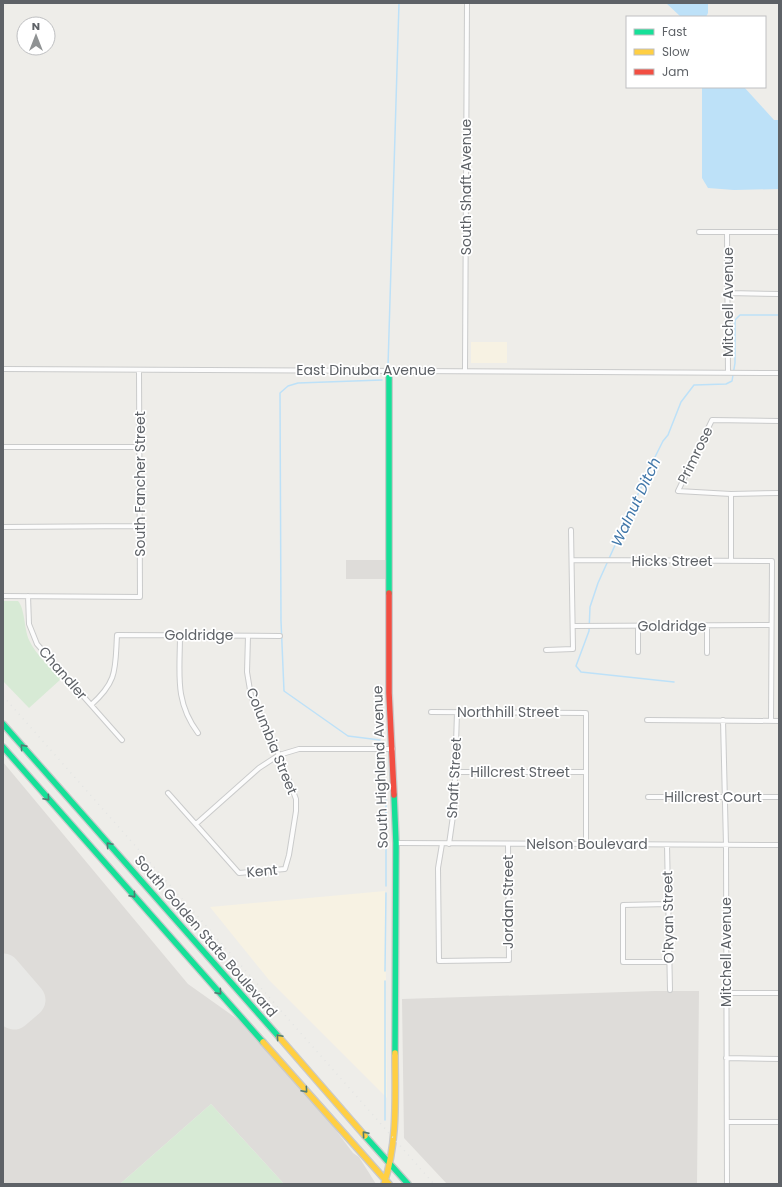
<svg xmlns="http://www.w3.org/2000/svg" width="782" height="1187" font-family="Poppins,sans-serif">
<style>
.commercial{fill:#f7f2e3}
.industrial{fill:#dedcd9}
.green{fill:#d7ead5}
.water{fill:#bde1f8}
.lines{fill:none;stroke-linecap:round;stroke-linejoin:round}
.stream{stroke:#bde1f8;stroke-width:1.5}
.runway{stroke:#e8e8e6;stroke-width:35}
.street-casing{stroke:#cacbcb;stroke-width:6}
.fast-casing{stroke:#c9c9ca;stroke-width:8}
.slow-casing{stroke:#c9c9ca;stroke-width:8}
.jam-casing{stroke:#c9c9ca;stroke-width:8}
.street{stroke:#fcfcfc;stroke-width:4}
.fast{stroke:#16e098;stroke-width:5.5}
.slow{stroke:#ffcf43;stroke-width:5.5}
.jam{stroke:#f24e42;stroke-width:5.5}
.rail{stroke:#e3e4e3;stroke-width:1.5;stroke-dasharray:1 5;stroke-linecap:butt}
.oneway{stroke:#507b71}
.labels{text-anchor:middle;stroke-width:3.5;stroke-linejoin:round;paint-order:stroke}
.street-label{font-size:14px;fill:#5e6267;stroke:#fff}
.water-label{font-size:15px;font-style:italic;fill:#4177a9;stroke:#fff}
</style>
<rect width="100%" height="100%" fill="#eeede9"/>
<path class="commercial" d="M471 342H507V363H471Z
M385 891 386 982 387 1098 269 980 210 907Z"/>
<path class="industrial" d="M386 560V579H346V560Z
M3 762 188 984 243 1023 332 1125 353 1153 359 1157 376 1184H284L211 1104 120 1184H3Z
M655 991H699L697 1184H447L404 1138 402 999Z"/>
<path class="green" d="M3 601H18C25 609 24 628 29 640 36 655 50 667 61 679L29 708 3 681Z
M211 1104 284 1184H120Z"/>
<path class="water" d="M666 3H708V13L706 17H681Z
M702 87H744L774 120H779V189L734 190 708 188 702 178Z"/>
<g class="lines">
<path class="stream" d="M388 366 399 3
M674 682 581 672 576 666 589 631 590 607 598 583 653 461 663 441 668 435 681 402 694 385 726 384 732 381 735 363V320L740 315H779
M380 740 348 736 284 691 281 621 280 393 288 386 298 383 382 380
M386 800V886
M385 971 386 893
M385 981V1120"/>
<path class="runway" d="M3 971 28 1000 14 1012 3 999"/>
<g class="street-casing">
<path id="street" d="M699 232H779
M727 232 728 373
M728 293 779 294
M3 369 779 373
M465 371 467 3
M779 421 712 420 678 491 731 494 779 493
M3 447H140
M3 527 140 526
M572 560 772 561 771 720
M731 561V494
M3 596 140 597 139 370
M28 596 29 624 37 644 122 740
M573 626 771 625
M638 626V652
M180 635C180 673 174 701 198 733
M546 650 573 649 571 530
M707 653V626
M91 705C118 681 115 669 117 635L280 636
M431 712 586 713V844
M647 720 779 721
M723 720 726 845 727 1184
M455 772H586
M168 793 239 873 285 869 289 855 296 811V799L279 755 251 696 247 672 248 636
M648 797H779
M196 824 259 768 279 755 299 749H393
M396 843 779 845
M442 844 438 868 439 961 509 960 508 844
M449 844 454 809 457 712
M667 845 670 990
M669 904 623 905V962H669
M727 993H779
M726 1058 779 1059
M727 1122H779"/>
</g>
<g class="fast-casing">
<path id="fast" d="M389 370V593
M3 724 279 1037
M3 747 263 1042
M394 795 396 843 395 1053
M365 1136 408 1184"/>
</g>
<g class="slow-casing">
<path id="slow" d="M279 1037 365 1136
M263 1042 389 1184
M384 1184C398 1141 395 1097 395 1053"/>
</g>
<g class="jam-casing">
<path id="jam" d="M389 593V693L394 795"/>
</g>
<use href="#street" class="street"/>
<use href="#fast" class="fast"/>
<use href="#slow" class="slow"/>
<use href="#jam" class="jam"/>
<path class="rail" d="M3 696 434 1184"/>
</g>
<defs><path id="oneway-chevron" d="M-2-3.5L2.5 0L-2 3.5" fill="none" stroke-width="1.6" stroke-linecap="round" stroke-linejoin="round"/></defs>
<g class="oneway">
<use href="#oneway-chevron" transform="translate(23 747) rotate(-131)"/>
<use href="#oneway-chevron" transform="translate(47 798) rotate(49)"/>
<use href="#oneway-chevron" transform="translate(109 845) rotate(-131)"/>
<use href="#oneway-chevron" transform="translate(133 895) rotate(49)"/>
<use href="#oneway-chevron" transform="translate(219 992) rotate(49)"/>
<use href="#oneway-chevron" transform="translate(279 1037) rotate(-131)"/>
<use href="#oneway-chevron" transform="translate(305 1090) rotate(49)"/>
<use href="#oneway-chevron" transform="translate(365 1134) rotate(-131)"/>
</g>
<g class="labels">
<g class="street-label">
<text transform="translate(466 187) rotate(-90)" y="5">South Shaft Avenue</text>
<text transform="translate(728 302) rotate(-90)" y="5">Mitchell Avenue</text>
<text x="366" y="375">East Dinuba Avenue</text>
<text transform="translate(695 455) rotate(-64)" y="5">Primrose</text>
<text transform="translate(140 484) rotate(-90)" y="5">South Fancher Street</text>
<text x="672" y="566">Hicks Street</text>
<text x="672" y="631">Goldridge</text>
<text x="199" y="640">Goldridge</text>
<text transform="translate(63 673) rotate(49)" y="5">Chandler</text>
<text x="508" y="717">Northhill Street</text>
<text transform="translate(272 741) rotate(68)" y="5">Columbia Street</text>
<text transform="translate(380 767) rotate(-92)" y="5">South Highland Avenue</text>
<text x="520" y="777">Hillcrest Street</text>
<text transform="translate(454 778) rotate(-87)" y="5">Shaft Street</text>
<text x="713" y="802">Hillcrest Court</text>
<text x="587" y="849">Nelson Boulevard</text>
<text transform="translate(262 871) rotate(-5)" y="5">Kent</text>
<text transform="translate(508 902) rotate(-90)" y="5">Jordan Street</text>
<text transform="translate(668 917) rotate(-91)" y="5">O'Ryan Street</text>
<text transform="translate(206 936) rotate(49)" y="5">South Golden State Boulevard</text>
<text transform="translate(726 952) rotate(-90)" y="5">Mitchell Avenue</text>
</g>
<g class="water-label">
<text transform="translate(636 502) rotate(-65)" y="5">Walnut Ditch</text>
</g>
</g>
<rect width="782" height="1187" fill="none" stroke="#5e6267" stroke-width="8"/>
<rect x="626" y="16" width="140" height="72" fill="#ffffff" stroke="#bfc0c2"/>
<rect x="634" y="29" width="20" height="6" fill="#16e098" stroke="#bfc0c2"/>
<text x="662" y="36" font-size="12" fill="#5e6267">Fast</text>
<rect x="634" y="49" width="20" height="6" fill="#ffcf43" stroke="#bfc0c2"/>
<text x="662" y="56" font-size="12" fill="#5e6267">Slow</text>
<rect x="634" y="69" width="20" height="6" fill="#f24e42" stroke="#bfc0c2"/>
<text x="662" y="76" font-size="12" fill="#5e6267">Jam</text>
<g transform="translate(36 36)"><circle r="19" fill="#ffffff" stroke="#bfc0c2"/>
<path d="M0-3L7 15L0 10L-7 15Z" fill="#909394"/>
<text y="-6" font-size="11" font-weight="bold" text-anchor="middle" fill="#5e6267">N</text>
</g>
</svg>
